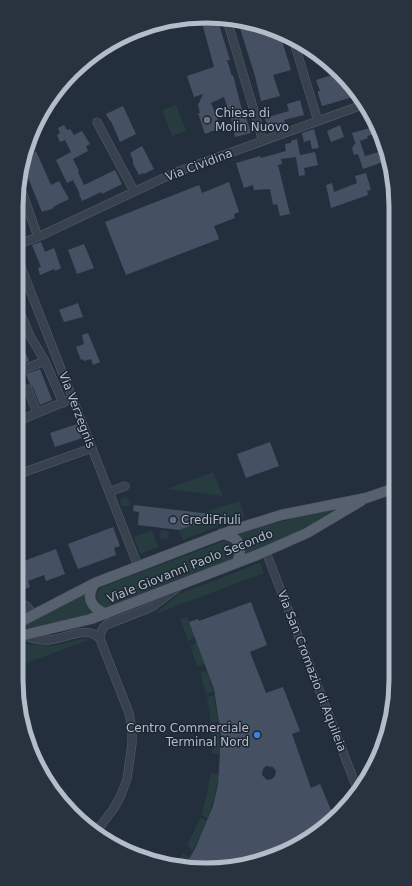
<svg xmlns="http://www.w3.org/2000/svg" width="412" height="886" font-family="'DejaVu Sans',sans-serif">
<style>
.green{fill:#263c3f}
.building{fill:#455162;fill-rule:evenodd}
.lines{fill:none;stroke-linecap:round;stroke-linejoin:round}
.minor-casing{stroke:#565f6c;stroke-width:9}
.major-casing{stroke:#414a57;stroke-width:11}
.minor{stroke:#38414e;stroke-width:8}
.major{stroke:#56606e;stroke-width:10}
.worship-dot{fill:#6b7280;stroke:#1d2633;stroke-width:1.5}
.service-dot{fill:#5c6f8a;stroke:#1d2633;stroke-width:1.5}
.shop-dot{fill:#3f7fe0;stroke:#1d2633;stroke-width:1.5}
.labels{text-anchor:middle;stroke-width:3;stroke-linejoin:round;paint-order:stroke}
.poi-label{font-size:12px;fill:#b4bcc9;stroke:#1d2633;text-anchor:start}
.street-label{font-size:12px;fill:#b4bcc9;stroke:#1d2633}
.rim{fill:none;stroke:#b4bcc9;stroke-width:5}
</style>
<rect width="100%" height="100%" fill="#242f3e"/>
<path class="green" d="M176 105 186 131 172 136 162 110Z
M213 472 223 496 167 489Z
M127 497 130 505 122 507 120 499Z
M239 501 245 516 183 540 179 530 220 515 202 513Z
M340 507 341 510 261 549 243 556 235 536 255 528Z
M152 530 158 547 140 554 134 537Z
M161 530 169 531 168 539 160 538Z
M224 541C231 542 234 546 236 552L232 561 108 608 102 607 97 601 96 594 102 587Z
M260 563 264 573 155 614 179 594Z
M87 593 94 613 16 632V630Z
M187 617 195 637 188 641 180 619Z
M87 638 88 640 16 667V645L21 644 52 646Z
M197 643 205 664 197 666 190 646Z
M207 671 214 692 206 694 200 673Z
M214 695 218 722H211L207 697Z
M219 725 221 754 212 753V726Z
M211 773 219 774 214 798 208 818 201 815 205 802Z
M200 818 207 821 193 850 187 846Z
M183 853 189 857 183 867H174Z"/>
<path class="building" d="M206 16 217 18 230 60H227L232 76 233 75 244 118 246 117 251 133 235 137 229 109H228L224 97 211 103 218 120 215 121 218 129 205 134 198 113H200L198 105 203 94 194 97 187 76 214 67 202 23 194 26 192 19Z
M238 22 279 31 291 70 273 75 280 96 261 101 255 76Z
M339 73 342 76 345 87 349 85 353 97 322 106 318 94V91H320L316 80Z
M300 100 304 115 284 120 285 123 268 128 265 118 289 111 287 104Z
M123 106 136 134 120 142 111 121H110L106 114Z
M64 125 67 130 70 129 74 135 82 131 90 144 86 146 88 151 73 159 79 171 78 172 84 185 115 170 122 184 102 194 101 192 82 201 79 194H80L73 180 67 183 56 160 71 152 65 140 60 142 57 135 60 133 58 128Z
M340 125 344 137 331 142 327 131Z
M377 126 381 132 367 136 368 138 360 141 365 156 386 150 389 161 383 163V162L363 169 358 154 354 155 352 148 356 142H355L352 133Z
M314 129 319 148 312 149 310 140 304 142 302 133Z
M297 139 300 155 315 152 318 165 304 168 305 175 299 176 296 157 281 159 282 164 278 165 290 214 280 216 277 204 273 205 270 189 254 190 253 185 244 188 236 163 260 156 261 158 286 151 285 144 291 143V141Z
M28 145 32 154 36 151 51 185 59 181 69 199 53 207 54 208 46 211V210L42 212 24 168Z
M142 146 154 169 144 174 143 173 139 175 133 164V160L130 153Z
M366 173 371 190 367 191 368 195 331 208 326 185 332 183 334 192 357 183 355 176Z
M229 182 239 212 234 214 235 218 214 226 219 239 126 275 105 222 199 185 202 193Z
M41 242 45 252 54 248 61 268 55 271 54 269 40 275 38 268 41 267 32 245Z
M84 244 94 268 77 274 68 250Z
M78 303 83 317 64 322 59 310Z
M16 329 29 361 22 364 21 362 16 363Z
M88 333 100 362 93 365 91 359 84 361 83 359 81 360 76 347 84 344 82 335Z
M40 369 52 400 40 405 33 387 30 384 26 374Z
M21 402 25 412 16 416V404Z
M77 424 82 438 55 447 50 433Z
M16 434 25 457 16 461Z
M270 442 279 466 246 478 237 454Z
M134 505 202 513 221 515 179 530 138 525 139 512 133 511Z
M113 527 120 546 114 548 116 555 78 569 68 544Z
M56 549 65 574 46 581 44 575 28 581 30 587 16 593V564Z
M251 602 267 645 250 652 266 693 283 687 300 731 292 734 311 788 320 784 334 817 301 845 231 868 184 867 195 849 213 806 218 784 221 736 214 689 189 622 198 619 199 621ZM266 766 273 767 276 771 275 776 272 779 267 780 262 775 263 769Z
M26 723 33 740V754L26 741 23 724Z"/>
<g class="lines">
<g class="minor-casing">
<path id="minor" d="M227 20 263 141
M293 39 318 121
M97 122 134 191
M20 186 38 237
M16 245 38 237 174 173 365 104
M16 254 138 566
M16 302 30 336 45 361 63 403
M16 372 45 361
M16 394 28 389 37 413 66 401
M16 422 37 413
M16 475 92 448
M109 492 125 486
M266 552 358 791
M16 607C26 602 28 607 33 615
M24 636C32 638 41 641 49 640 66 639 86 624 100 639L129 713 132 729V744L127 779 121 795 114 808 96 832
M100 639C100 633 101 629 106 625L152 607 176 589"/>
</g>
<g class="major-casing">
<path id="major" d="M221 534C240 536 243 547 237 563
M95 583C85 597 91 608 106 614
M16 624 95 583 233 530 281 515 366 498 395 488
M16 637 91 619 257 555 307 533 361 501"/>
</g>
<use href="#minor" class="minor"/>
<use href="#major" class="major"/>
</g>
<circle class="worship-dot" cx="207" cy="120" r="4"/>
<circle class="service-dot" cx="173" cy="520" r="4"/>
<circle class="shop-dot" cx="257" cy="735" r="4"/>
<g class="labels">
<g class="poi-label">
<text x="215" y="117">Chiesa di<tspan x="215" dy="14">Molin Nuovo</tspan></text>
<text x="181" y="524">CrediFriuli</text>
<text x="249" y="732" text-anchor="end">Centro Commerciale<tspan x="249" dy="14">Terminal Nord</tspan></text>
</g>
<g class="street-label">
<text transform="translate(199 165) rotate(-21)" y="4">Via Cividina</text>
<text transform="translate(77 410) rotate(69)" y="4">Via Verzegnis</text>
<text transform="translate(190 566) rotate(-22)" y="4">Viale Giovanni Paolo Secondo</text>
<text transform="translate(312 671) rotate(69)" y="4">Via San Cromazio di Aquileia</text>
</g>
</g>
<path d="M0 0H412V886H0ZM206 23H206A183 183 0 0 1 389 206V680A183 183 0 0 1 206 863H206A183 183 0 0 1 23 680V206A183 183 0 0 1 206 23Z" fill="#29323f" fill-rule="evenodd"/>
<path class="rim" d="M206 23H206A183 183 0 0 1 389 206V680A183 183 0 0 1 206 863H206A183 183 0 0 1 23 680V206A183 183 0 0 1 206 23Z"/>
</svg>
